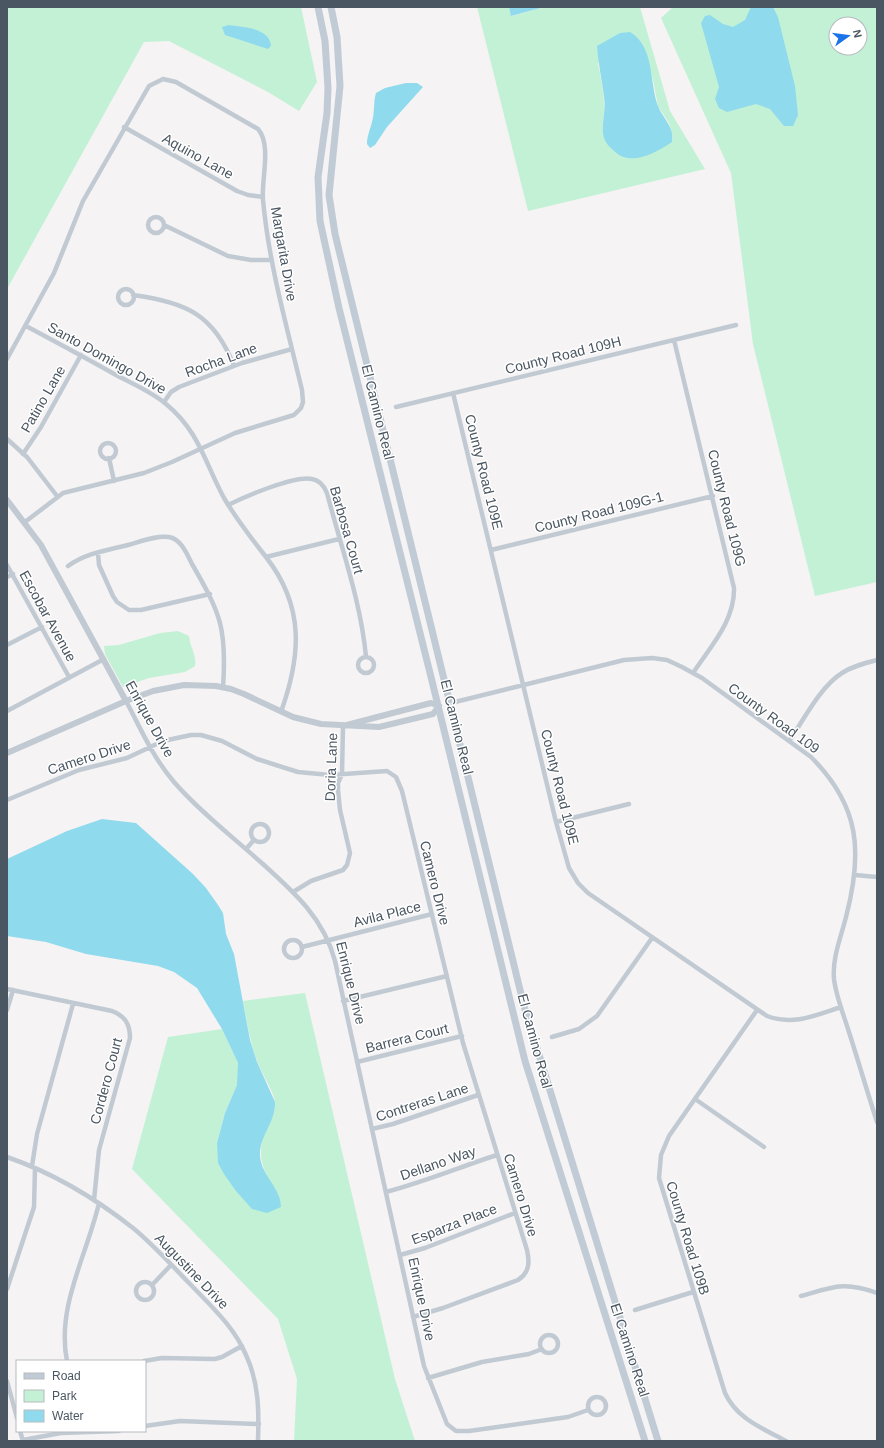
<svg xmlns="http://www.w3.org/2000/svg" width="884" height="1448" font-family="Helvetica,sans-serif">
<style>
.green{fill:#c3f1d5;fill-rule:evenodd}
.water{fill:#90daee}
.lines{fill:none;stroke-linecap:round;stroke-linejoin:round}
.minor{stroke:#c1cad2;stroke-width:4.5}
.tertiary{stroke:#c1cad2;stroke-width:6}
.secondary{stroke:#c1cbd6;stroke-width:7}
.labels{text-anchor:middle;stroke-width:3;stroke-linejoin:round;paint-order:stroke}
.street-label{font-size:14px;fill:#4a5661;stroke:#fff}
</style>
<rect width="100%" height="100%" fill="#f5f3f3"/>
<path class="green" d="M7 7H301L317 82 299 111 268 92 169 41 144 42 7 289Z
M477 7H509L512 16 544 7H640L670 111 705 169 528 211ZM644 48 653 80 658 106 669 123 673 137 672 142 603 123C606 102 602 84 598 63Z
M673 7H877V582L815 596 753 344 731 173 661 18ZM836 24H860V48H836Z
M178 631 189 636C190 647 197 656 195 666L185 672 149 678 123 687 105 654 104 646 119 645 160 633Z
M305 993 395 1379 415 1441H294L297 1379 278 1319 132 1169 168 1037 222 1029 238 1063 239 1074 237 1085 225 1113 217 1143 279 1196C265 1175 254 1156 266 1131 270 1123 276 1112 275 1102 274 1092 262 1074 258 1063 250 1043 247 1022 243 1001Z"/>
<path class="water" d="M509 7H544L511 16Z
M751 7H773L778 17 795 86 798 115 793 126H784L770 109 756 104 727 112 719 108 715 99 719 87 701 23 705 16 710 15 723 24 733 27 745 20Z
M229 25C243 27 270 28 271 46L268 49 225 35 222 27Z
M630 32C655 47 649 82 658 106 663 119 675 127 672 142 654 154 629 168 612 149 607 145 604 140 603 133 602 121 606 109 604 97 602 80 598 63 597 46L620 33Z
M406 83H417L423 87 387 127 375 145 370 148 367 144C367 136 370 130 372 122 375 112 373 103 376 93L385 88Z
M102 819 136 823 193 874 206 888 218 905 223 913 226 934 234 954 250 1040 257 1062 275 1102C276 1122 259 1136 260 1156 261 1175 281 1188 281 1207L267 1213 252 1209 236 1191 224 1174 218 1163 217 1143 225 1113 237 1085 238 1063 222 1029 197 988 174 972 158 966 86 954 46 942 7 936V859L67 831Z"/>
<g class="lines">
<path class="minor" d="M124 127 237 191 248 195 263 197
M148 225a8 8 0 1 1 16 0a8 8 0 1 1-16 0Z
M164 225 228 256 251 260H271
M118 297a8 8 0 1 1 16 0a8 8 0 1 1-16 0Z
M133 295C185 302 214 314 234 366
M26 326C56 342 86 358 116 375 133 384 152 392 166 404 199 431 205 463 224 498 237 520 251 538 266 557 305 607 301 656 281 712
M674 340 734 588C735 621 710 647 693 673
M7 359 54 273 83 201 149 86 163 79 176 82 258 129C272 145 261 180 263 200 269 265 287 327 302 390L303 402 301 408 294 415 235 433 172 462 144 473 63 493 25 522
M453 393 556 822 569 868 578 883 588 893 767 1016C793 1026 816 1015 841 1007
M164 402 171 392 179 387 242 363 292 349
M396 407 736 325
M7 439 27 457 57 496
M100 451a8 8 0 1 1 16 0a8 8 0 1 1-16 0Z
M23 454 41 427 81 355
M109 458 114 481
M228 505C244 497 295 475 312 479 320 480 324 486 327 493 341 547 361 602 366 657
M491 550 713 496
M98 553 99 565 113 596 117 602 129 610H141L210 594
M266 557 339 539
M7 565 69 677
M68 566C85 554 103 551 124 546 137 543 155 535 169 537 181 539 187 554 192 564 221 614 227 629 223 688
M7 577 13 574
M7 645 42 627
M358 665a8 8 0 1 1 16 0a8 8 0 1 1-16 0Z
M126 701C142 731 152 756 174 782 200 812 234 838 264 865 295 893 324 919 335 961L424 1366 447 1424 456 1431H469L568 1417 588 1410
M451 703 624 660 652 658 667 660 682 667 702 678 811 757C860 806 863 852 846 917 841 937 832 958 834 979 836 996 843 1013 848 1029 858 1060 867 1091 877 1122
M7 711 104 659
M790 740C804 719 821 686 842 673 853 666 865 663 877 660
M7 800 79 770 127 758 163 741 191 735H201L222 741 257 759 298 772 330 775 387 771 396 777 402 791 463 1043 527 1250C530 1263 529 1273 518 1280L443 1308 413 1317
M556 822 629 804
M251 833a9 9 0 1 1 18 0a9 9 0 1 1-18 0Z
M246 849 254 840
M855 875 877 877
M293 892 311 881 343 870 347 865 350 853 340 810 338 790V783L342 774 343 726
M284 949a9 9 0 1 1 18 0a9 9 0 1 1-18 0Z
M302 947 432 914
M7 989 112 1011C125 1016 130 1024 130 1038L99 1150 94 1200
M343 1001 447 976
M7 1010 13 990
M757 1010 669 1136 661 1155 659 1178 725 1393C737 1419 762 1428 786 1441
M552 1037 579 1029 597 1016 652 938
M357 1062 462 1036
M695 1099 764 1147
M372 1129 393 1124 478 1095
M7 1157C53 1173 95 1198 133 1228 155 1246 173 1267 192 1286 212 1307 234 1327 246 1355 259 1383 259 1411 258 1441
M32 1166 37 1134 73 1004
M386 1192C424 1182 460 1167 497 1155
M400 1255 425 1248 515 1213
M136 1291a9 9 0 1 1 18 0a9 9 0 1 1-18 0Z
M152 1285 171 1265
M7 1289 34 1207 35 1168
M801 1296C833 1287 844 1281 877 1293
M635 1310 693 1292
M540 1344a9 9 0 1 1 18 0a9 9 0 1 1-18 0Z
M67 1361C56 1307 87 1255 99 1203
M144 1361 162 1358 215 1359 222 1357 242 1346
M428 1378 482 1362 529 1354 542 1349
M7 1381 17 1418
M588 1406a9 9 0 1 1 18 0a9 9 0 1 1-18 0Z
M145 1426 180 1421 259 1424
M20 1431 23 1441
M23 1440 61 1433 119 1431"/>
<path class="tertiary" d="M7 500 41 545 126 701
M7 753 126 701 153 691 184 685 216 686 231 689 244 694 293 717 321 724 379 727 433 714 439 706 431 703 343 726"/>
<path class="secondary" d="M318 7 325 41 328 88 327 113 318 177 320 221 339 308 431 677 525 1061 645 1441
M331 7 337 37 340 86 329 195 335 234 524 1006 658 1441"/>
</g>
<g class="labels">
<g class="street-label">
<text transform="translate(198 156) rotate(29)" y="5">Aquino Lane</text>
<text transform="translate(284 254) rotate(80)" y="5">Margarita Drive</text>
<text transform="translate(563 355) rotate(-14)" y="5">County Road 109H</text>
<text transform="translate(107 358) rotate(29)" y="5">Santo Domingo Drive</text>
<text transform="translate(221 360) rotate(-20)" y="5">Rocha Lane</text>
<text transform="translate(43 399) rotate(-60)" y="5">Patino Lane</text>
<text transform="translate(378 412) rotate(76)" y="5">El Camino Real</text>
<text transform="translate(484 472) rotate(76)" y="5">County Road 109E</text>
<text transform="translate(727 508) rotate(76)" y="5">County Road 109G</text>
<text transform="translate(599 512) rotate(-14)" y="5">County Road 109G-1</text>
<text transform="translate(347 530) rotate(74)" y="5">Barbosa Court</text>
<text transform="translate(48 616) rotate(61)" y="5">Escobar Avenue</text>
<text transform="translate(774 718) rotate(36)" y="5">County Road 109</text>
<text transform="translate(150 719) rotate(61)" y="5">Enrique Drive</text>
<text transform="translate(457 727) rotate(76)" y="5">El Camino Real</text>
<text transform="translate(89 757) rotate(-18)" y="5">Camero Drive</text>
<text transform="translate(331 767) rotate(-88)" y="5">Doria Lane</text>
<text transform="translate(560 787) rotate(76)" y="5">County Road 109E</text>
<text transform="translate(435 883) rotate(76)" y="5">Camero Drive</text>
<text transform="translate(387 914) rotate(-14)" y="5">Avila Place</text>
<text transform="translate(351 983) rotate(76)" y="5">Enrique Drive</text>
<text transform="translate(407 1038) rotate(-14)" y="5">Barrera Court</text>
<text transform="translate(535 1041) rotate(75)" y="5">El Camino Real</text>
<text transform="translate(106 1081) rotate(-75)" y="5">Cordero Court</text>
<text transform="translate(422 1102) rotate(-18)" y="5">Contreras Lane</text>
<text transform="translate(438 1163) rotate(-19)" y="5">Dellano Way</text>
<text transform="translate(521 1195) rotate(73)" y="5">Camero Drive</text>
<text transform="translate(454 1224) rotate(-21)" y="5">Esparza Place</text>
<text transform="translate(688 1238) rotate(73)" y="5">County Road 109B</text>
<text transform="translate(192 1271) rotate(46)" y="5">Augustine Drive</text>
<text transform="translate(422 1299) rotate(78)" y="5">Enrique Drive</text>
<text transform="translate(630 1350) rotate(72)" y="5">El Camino Real</text>
</g>
</g>
<rect width="884" height="1448" fill="none" stroke="#4a5661" stroke-width="16"/>
<rect x="16" y="1360" width="130" height="72" fill="#ffffff" stroke="#b7bbc0"/>
<rect x="24" y="1373" width="20" height="6" fill="#c1cbd6" stroke="#b7bbc0"/>
<text x="52" y="1380" font-size="12" fill="#4a5661">Road</text>
<rect x="24" y="1390" width="20" height="12" fill="#c3f1d5" stroke="#b7bbc0"/>
<text x="52" y="1400" font-size="12" fill="#4a5661">Park</text>
<rect x="24" y="1410" width="20" height="12" fill="#90daee" stroke="#b7bbc0"/>
<text x="52" y="1420" font-size="12" fill="#4a5661">Water</text>
<g transform="translate(848 36) rotate(76)"><circle r="19" fill="#ffffff" stroke="#b7bbc0"/>
<path d="M0-3L7 15L0 10L-7 15Z" fill="#1a73e8"/>
<text y="-6" font-size="11" font-weight="bold" text-anchor="middle" fill="#4a5661">N</text>
</g>
</svg>
